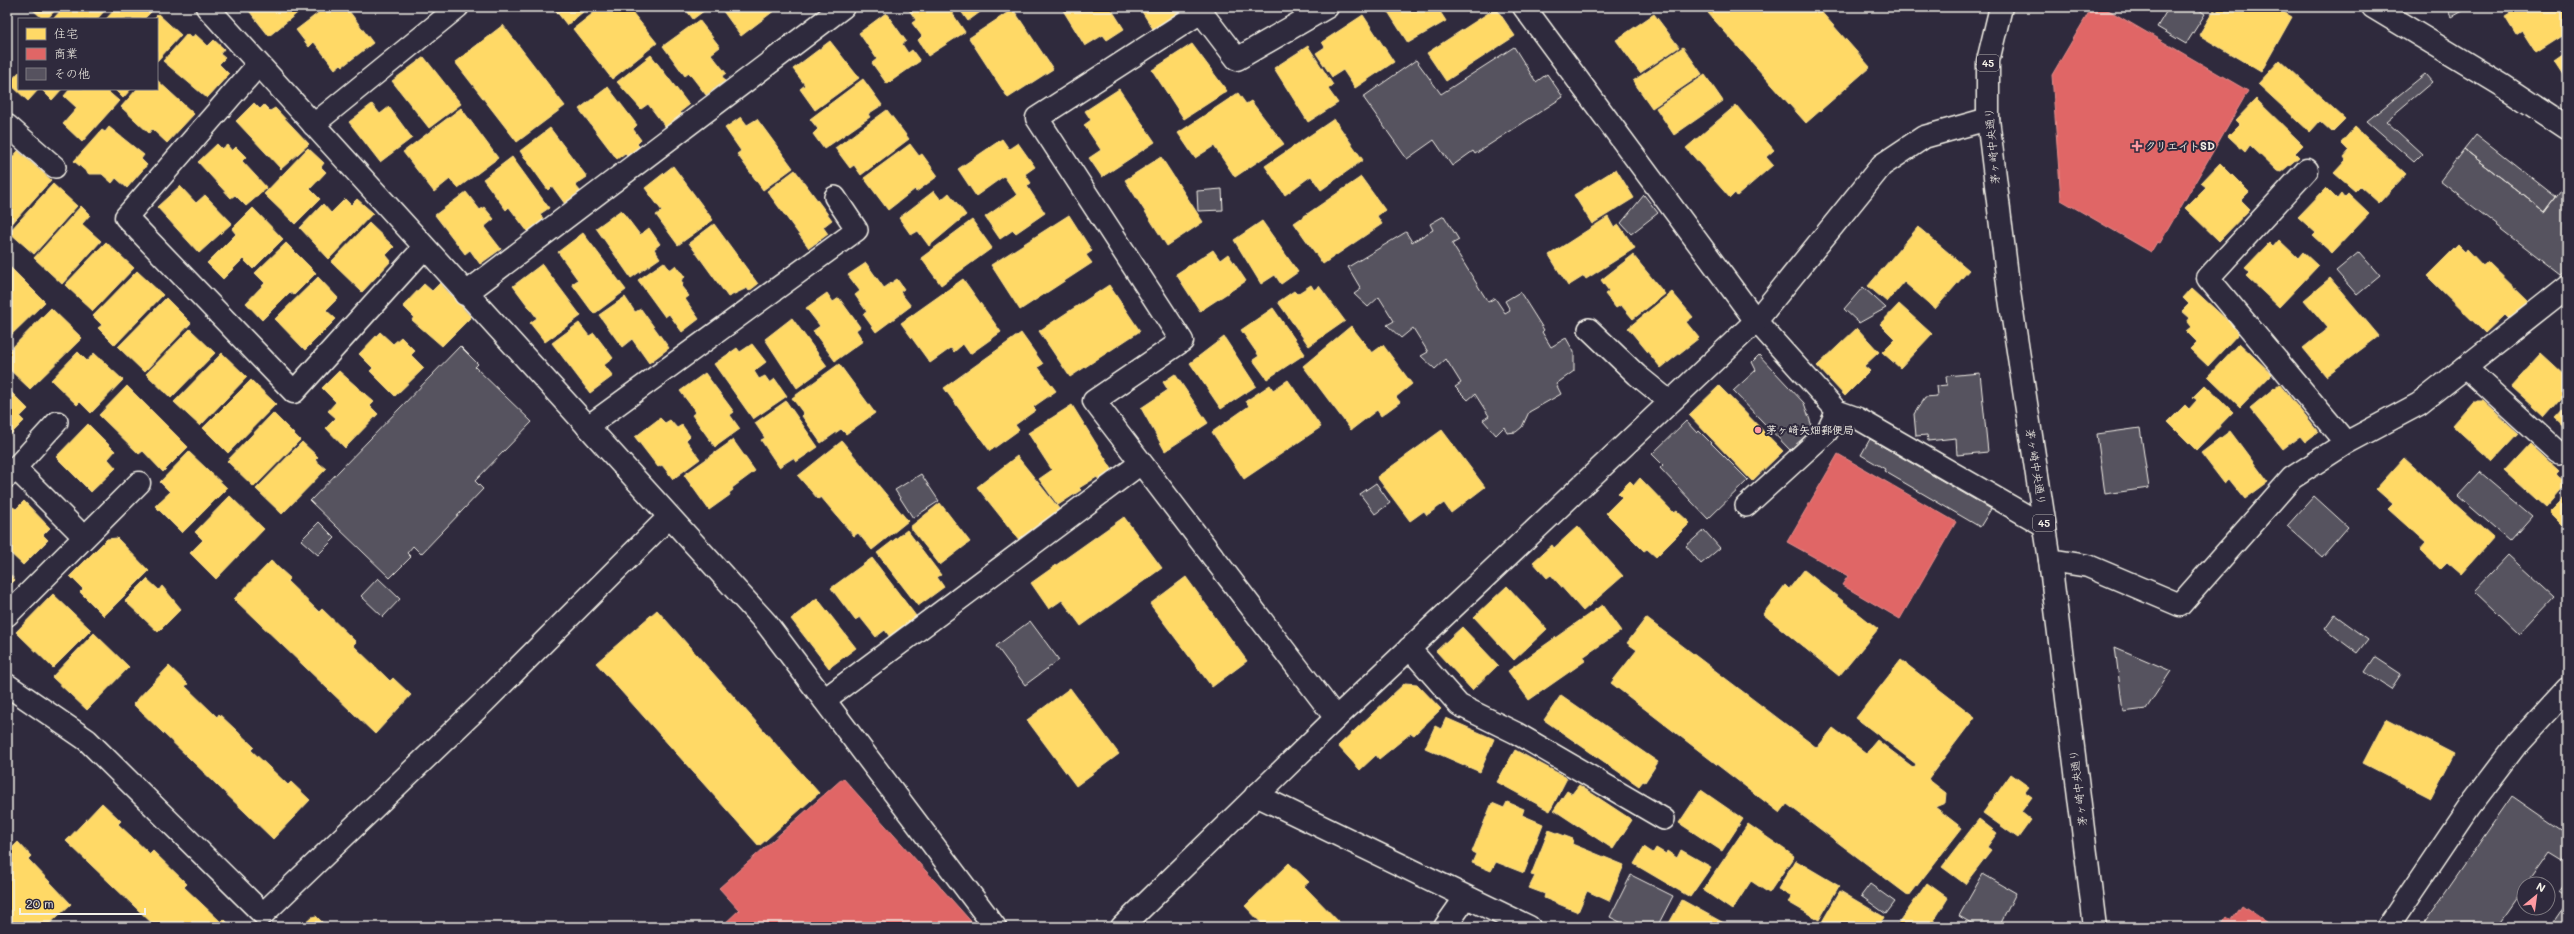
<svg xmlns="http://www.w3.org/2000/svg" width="2574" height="934" font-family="Mali,'Klee One',sans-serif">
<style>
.homes{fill:#ffd966;stroke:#fce08d}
.shops{fill:#e06666;stroke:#e6908d}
.building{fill:#56525f;stroke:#f4f1e8}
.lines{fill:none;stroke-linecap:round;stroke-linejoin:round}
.lane-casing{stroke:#f4f1e8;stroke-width:24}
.street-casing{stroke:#f4f1e8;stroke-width:25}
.secondary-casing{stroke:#f4f1e8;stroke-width:25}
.primary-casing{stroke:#f4f1e8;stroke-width:25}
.lane{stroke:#2f2a3d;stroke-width:21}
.street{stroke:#2f2a3d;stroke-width:22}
.secondary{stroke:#2f2a3d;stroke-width:22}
.primary{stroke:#2f2a3d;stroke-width:22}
.poi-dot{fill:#ff9aa2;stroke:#2f2a3d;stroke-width:1.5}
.labels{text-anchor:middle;stroke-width:4;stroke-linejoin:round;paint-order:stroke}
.shield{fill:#2f2a3d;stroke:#b9b5b5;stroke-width:1}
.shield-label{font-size:10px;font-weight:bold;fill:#f4f1e8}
.street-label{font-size:11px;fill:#f4f1e8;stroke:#2f2a3d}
.poi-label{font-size:11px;font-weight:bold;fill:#f4f1e8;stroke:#2f2a3d;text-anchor:start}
</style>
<rect width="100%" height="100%" fill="#2f2a3d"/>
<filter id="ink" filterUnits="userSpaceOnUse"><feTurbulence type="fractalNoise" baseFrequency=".025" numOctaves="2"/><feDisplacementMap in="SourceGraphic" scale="8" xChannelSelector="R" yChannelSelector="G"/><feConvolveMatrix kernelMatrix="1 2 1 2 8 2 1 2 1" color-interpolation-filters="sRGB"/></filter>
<g filter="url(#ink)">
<path class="homes" d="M30 7H58L47 19H43Z
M64 7H108L97 19H53Z
M117 7H148L152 11 144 19H106Z
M246 7H299L301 10 269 36Z
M326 7H346L373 43 343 66 341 64 335 69 314 42 309 47 296 30Z
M553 7H589L567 25Z
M601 7H628L657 43 612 79 573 29Z
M684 7H709L693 19Z
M720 7H779L741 36Z
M907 7H948L965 32 928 56 918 40 922 36 912 23 916 20Z
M958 7H987L968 21Z
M1061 7H1110L1124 29 1107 40 1103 35 1085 46Z
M1139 7H1187L1153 29Z
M1385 7H1437L1446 21 1408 43Z
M1716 7H1817L1870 67 1806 123 1708 13Z
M2220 7H2275L2292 17 2261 72 2199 35 2214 10 2217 12Z
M2513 7H2567V33L2536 53 2522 31 2516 35 2505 17 2510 14 2508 10Z
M1496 8 1515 36 1446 81 1427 53Z
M1013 9 1053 69 1008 98 969 38Z
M886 13 906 41 902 44 908 53 912 50 920 61 887 84 872 63 877 59 859 33Z
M158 14 181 35 157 61V19H153Z
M1654 14 1679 47 1640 73 1616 40Z
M1363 15 1394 62 1355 88 1343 70 1332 77 1316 53 1325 47 1322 42Z
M699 20 720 47 711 54 726 73 722 76 725 81 706 95 689 73 685 76 663 46Z
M503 25 565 106 517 142 455 62Z
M187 34 192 38 195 34 208 46 214 40 224 49 220 54 225 58 219 64 229 74 207 98 163 61Z
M830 41 859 78 815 110 800 89 805 85 793 69Z
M1192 44 1227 91 1184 119 1152 70Z
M1308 46 1333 85 1328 89 1338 103 1308 122 1274 68Z
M1683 47 1702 74 1652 108 1633 81Z
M2567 51V80L2554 60Z
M651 55 689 105 680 112 684 117 667 129 648 104 641 109 617 82Z
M424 57 461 104 429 128 392 81Z
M2280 60 2345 119 2332 132 2320 121 2310 132 2258 84Z
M19 72V89H39L28 101 9 83Z
M1705 75 1723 101 1674 135 1656 108Z
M863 79 882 105 868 114 870 117 824 149 813 134 818 129 810 119Z
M157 80 194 114 167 143 152 129 149 133 121 107 137 89H157Z
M608 87 637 125 633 129 641 140 637 144 640 147 627 156 625 153 617 159 579 109Z
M41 89H62L52 100Z
M70 89H105L119 101 82 142 63 124 77 108 64 96Z
M114 89H131L123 98Z
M1119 89 1155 142 1102 177 1089 158 1101 150 1084 125 1091 120 1085 111Z
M1238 93 1246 104 1251 101 1284 144 1235 177 1214 146 1195 158 1178 133Z
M2256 99 2303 145 2295 153 2299 157 2281 172 2277 171 2250 145 2245 152 2228 136 2240 124 2236 120Z
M254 103 260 109 264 105 270 111 275 108 309 144 281 169 236 121Z
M372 104 380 114 389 107 412 138 380 162 349 122Z
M1736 105 1774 150 1766 157 1773 165 1737 196 1735 193 1730 198 1686 148Z
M461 108 498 158 458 188 450 179 434 192 403 152Z
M887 110 909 139 861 175 854 165 850 168 835 148Z
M741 117 747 125 757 119 793 168 763 190 737 154 741 151 725 128Z
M1334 119 1363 160 1321 190 1311 176 1285 195 1265 166Z
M109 127 144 155 141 159 147 165 127 188 116 178 112 183 102 174H89L74 161 102 130 105 132Z
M2355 127 2406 174 2379 203 2360 186 2355 191 2334 173 2346 160 2344 157 2349 151 2341 143Z
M550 128 587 177 575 185 581 192 565 204 552 186 548 190 520 151Z
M1002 139 1009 149 1018 143 1035 167 1025 174 1031 183 1027 186 1045 213 1016 233 1013 230 1000 239 985 217 1017 195 1004 176 976 196 958 169Z
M217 144 222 149 227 145 232 151 236 147 246 157 242 161 267 188 246 206 235 195 231 198 198 162Z
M910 144 919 156 922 154 938 176 916 192 915 189 888 210 864 178Z
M308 148 324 163 321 167 326 172 310 189 320 199 295 224 264 194Z
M18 151 51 180 8 228 7 163Z
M512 157 549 208 540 214 544 220 528 232 509 207 506 210 483 179Z
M1161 157 1203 222 1167 246 1125 180Z
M2220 163 2249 192 2241 200 2250 209 2219 241 2185 208 2206 187 2201 183Z
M673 166 713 220 678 245 656 215 662 211 645 188Z
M1616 169 1634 198 1592 224 1574 195Z
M795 170 832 220 823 227 828 234 809 248 767 191Z
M1361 177 1385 210 1377 216 1382 224 1323 264 1294 223Z
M53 184 77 206 34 254 9 232Z
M180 186 196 203 205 195 232 223 199 253 157 207Z
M2326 188 2337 199 2341 194 2344 198 2348 194 2369 214 2332 253 2313 236 2316 233 2298 217Z
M934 191 941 200 949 193 966 215 929 246 918 231 911 235 899 218Z
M466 192 480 210 484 207 494 219 484 227 501 249 480 264 470 250 465 254 435 215Z
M345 199 351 205 357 199 373 213 329 259 300 228 323 204 331 213Z
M81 206 90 215 82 224 101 241 62 284 34 258Z
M253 208 283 239 253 269 243 259 223 279 207 263 236 234 232 229Z
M621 210 640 235 649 228 660 244 654 249 660 258 631 278 596 228Z
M1069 215 1092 251 1086 255 1092 263 1020 310 991 265Z
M1608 217 1614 228 1619 225 1635 248 1586 279 1584 276 1568 286 1549 255Z
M972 220 992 248 941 285 921 258Z
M1262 221 1298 272 1281 284 1275 275 1261 284 1234 240Z
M369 223 394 247 386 255 391 261 362 292 331 262Z
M714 224 758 284 749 291 747 288 728 297 689 243Z
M1918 227 1969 270 1935 309 1904 282 1887 302 1868 286Z
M583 233 626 290 594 314 572 284 578 280 558 252Z
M2279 240 2298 258 2303 252 2318 266 2279 307 2246 276 2250 272 2245 268 2269 243 2273 247Z
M106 242 134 268 93 311 65 285Z
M286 243 316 273 294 295 290 292 262 320 246 303 265 283 255 273Z
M2458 245 2465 252 2467 249 2483 266 2487 261 2532 305 2512 323 2504 315 2485 333 2427 276Z
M1213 250 1220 260 1228 254 1246 281 1200 311 1176 274Z
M1633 255 1665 294 1633 319 1621 305 1616 308 1605 294 1609 291 1601 280Z
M664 262 670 270 676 265 685 277 681 280 683 284 681 286 689 296 685 299 699 319 682 332 669 314 665 317 638 280Z
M866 263 884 288 897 279 904 289 900 292 911 306 876 332 863 314 867 312 855 295 860 291 848 275Z
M7 264 45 302 7 339Z
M542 264 581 316 545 342 530 323 537 318 513 286Z
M137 271 163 295 115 345 98 328 102 325 93 316Z
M318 277 338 298 326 310 336 319 305 350 275 319Z
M2330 278 2379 336 2326 376 2303 348 2328 328 2304 300Z
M963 279 1001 332 970 354 963 344 954 352 951 348 930 363 901 323Z
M440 283 471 317 442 346 412 320 414 317 403 306 424 284 432 291Z
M1109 285 1140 331 1070 377 1039 331Z
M1311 285 1314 290 1319 286 1345 321 1309 346 1278 302 1294 291 1297 294Z
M2192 288 2240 332 2208 366 2190 349 2197 342 2186 331 2191 327 2187 322 2190 318 2182 311 2189 304 2183 298Z
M1672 292 1693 317 1686 322 1699 338 1661 368 1628 328Z
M827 293 833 302 839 298 860 327 856 330 863 341 835 361 813 331 820 326 806 308Z
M625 297 635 312 641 309 669 348 649 363 632 339 622 347 599 315Z
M166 298 191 323 144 372 118 347Z
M1899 304 1932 334 1900 368 1882 352 1895 339 1880 324Z
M51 308 82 338 30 389 7 367V353Z
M1273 308 1305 354 1267 379 1253 360 1259 356 1241 330Z
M792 318 827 366 797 388 765 339Z
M579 323 589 336 594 333 613 358 604 365 613 376 590 393 552 343Z
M1351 326 1372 353 1383 345 1412 384 1396 397 1400 402 1381 416 1377 410 1351 430 1303 366Z
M1857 328 1879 352 1864 366 1870 371 1845 396 1817 366Z
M190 329 215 353 171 398 146 374Z
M380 332 393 344 401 337 415 351 411 355 424 368 395 396 370 371 373 368 359 354Z
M1021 333 1043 364 1038 367 1056 391 1033 407 1036 410 1015 425 1019 430 990 451 944 388Z
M1224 337 1256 386 1221 409 1190 363Z
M2239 343 2272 374 2240 407 2208 376Z
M752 344 766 362 754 371 759 379 765 376 770 383 775 379 787 396 753 419 714 364 737 348 740 352Z
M78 352 87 361 94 353 123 380 91 413 80 402 77 405 51 380Z
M222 353 247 377 200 426 174 402Z
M2541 354 2567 378V393L2545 418 2511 387Z
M839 364 875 413 846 434 841 429 821 443 802 416 804 414 792 398Z
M339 371 374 402 370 406 378 414 345 448 326 428 336 418 328 411 336 402 322 388Z
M705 373 734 412 730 415 740 429 715 447 692 415 696 412 680 391Z
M1175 374 1208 423 1165 451 1141 408 1168 390 1163 382Z
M251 380 276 404 228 453 203 428Z
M1288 380 1321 427 1244 479 1212 432 1249 406 1246 401 1270 385 1273 390Z
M2279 384 2318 432 2305 442 2300 436 2283 449 2250 408Z
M2205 385 2233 412 2196 450 2168 422 2185 405 2189 409 2197 400 2193 397Z
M127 386 188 447 163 472 143 451 139 454 99 415Z
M1719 386 1783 451 1752 481 1689 415Z
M7 388 28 409 20 417 24 421 7 438Z
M786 401 818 447 796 462 793 458 779 467 761 440 765 438 755 423Z
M2473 401H2483L2518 433 2492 461 2452 425Z
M1072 405 1115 474 1101 483 1097 477 1079 488 1081 490 1058 505 1039 479 1052 470 1028 433Z
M2567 406V430L2555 419Z
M273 413 300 440 254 487 227 461Z
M660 418 665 423 670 420 677 428 682 425 690 436 686 440 700 459 673 479 662 465 658 467 635 437Z
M88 424 115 451 108 459 116 468 91 492 56 457Z
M1442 430 1485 487 1451 513 1444 503 1427 515 1424 511 1410 521 1377 477Z
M2230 431 2268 482 2245 499 2229 479 2224 483 2201 453Z
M733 440 755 471 732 488 733 490 729 493 730 495 709 510 684 475Z
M842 441 908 521 872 550 858 533 854 536 821 497 818 499 798 476Z
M302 442 318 457 315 460 326 469 282 514 256 489Z
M2530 444 2558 470 2555 473 2567 484 2546 508 2505 471Z
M189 452 227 488 182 533 155 506 170 492 160 482Z
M1017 456 1064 515 1024 546 977 487Z
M2404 458 2493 538 2461 574 2447 562 2440 569 2420 550 2426 543 2388 509 2393 504 2376 489Z
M1640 478 1674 513 1677 511 1690 523 1656 557 1647 549 1644 551 1606 513 1622 497 1618 493 1630 481 1634 485Z
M230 496 264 529 216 579 190 553 203 540 195 532Z
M2567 496V530L2550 513Z
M24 501 50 528 43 535 48 540 23 565 7 550V509L9 511 13 507 16 509Z
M940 503 970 542 940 565 910 527Z
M1124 517 1162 568 1081 626 1062 600 1049 609 1031 583Z
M1578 526 1623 576 1583 611 1551 575 1547 578 1533 562 1552 545 1554 548Z
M907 530 941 575 937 577 944 587 918 606 877 553Z
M117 538 149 571 104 616 80 592 83 589 70 576 107 539Z
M872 558 919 620 892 640 885 630 876 637 860 617 855 620 831 588Z
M271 561 290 578 287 581 319 612 322 609 356 642 353 645 390 681 393 678 411 695 375 734 234 599Z
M1804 570 1878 629 1839 676 1763 614 1785 585 1789 589Z
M7 571 15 580 7 588Z
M1186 577 1247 661 1212 687 1150 604Z
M147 579 159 590 162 586 181 609 158 632 125 601Z
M1507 586 1547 629 1514 660 1474 617Z
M53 594 91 630 53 668 16 632Z
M817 598 856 648 829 668 791 619Z
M1602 605 1621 631 1583 657 1585 661 1529 700 1508 671Z
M657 610 819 793 759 846 596 663Z
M1646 618 1817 748 1833 728 1866 753 1877 740 1914 768 1916 764 1856 718 1901 660 1975 717 1928 779 1946 793 1945 803 1935 807 1962 828 1909 896 1787 804 1780 813 1611 683 1637 650 1627 643Z
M1462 627 1498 665 1472 690 1436 651Z
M94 633 129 667 87 710 52 677Z
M169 666 188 684 185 686 217 717 219 714 254 747 251 750 288 785 291 782 310 800 273 839 133 704Z
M1405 683 1417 684 1441 709 1414 735 1411 733 1379 759 1376 755 1360 770 1338 746Z
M1070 688 1119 754 1076 786 1027 720Z
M1561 695 1658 762 1645 782 1643 781 1639 786 1544 720Z
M1446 718 1494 739 1480 772 1425 748 1435 726 1441 729Z
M2386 719 2454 754 2431 798 2363 763Z
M1515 750 1567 778 1550 811 1497 782Z
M2011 774 2029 787 2025 792 2032 797 2021 812 2031 820 2018 838 1983 813Z
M1579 785 1632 820 1613 849 1554 810 1567 791 1572 794Z
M1701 790 1743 819 1722 851 1679 823Z
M1507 802 1524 809 1522 815 1543 824 1524 873 1496 862 1491 871 1472 863 1476 854 1472 852 1492 803 1504 808Z
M102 803 121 821 118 824 150 854 153 851 187 884 184 887 221 922 224 919 232 927H156L66 841Z
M1979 819 1997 833 1987 847 1991 850 1965 884 1942 867Z
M1748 824 1794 856 1769 893 1751 881 1732 910 1703 890Z
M1549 830 1573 839 1572 844 1624 865 1609 901 1587 891 1578 912 1544 898 1545 894 1529 888 1535 876 1531 875Z
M18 842 31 856 28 859 71 904 46 927H41L35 921 29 927H16L7 918V853Z
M1644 847 1653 853 1656 848 1666 854 1667 851 1677 858 1681 850 1711 867 1690 897 1634 864Z
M1795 860 1839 886 1819 920 1788 902 1792 897 1778 889Z
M1289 863 1309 882 1304 886 1344 927H1265L1245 906Z
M1927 883 1948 898 1930 927H1896Z
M1840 891 1884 917 1879 927H1819Z
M1682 900 1731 927H1667Z
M316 916 327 927H301L312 917Z"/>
<path class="shops" d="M2092 7H2103L2248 91 2160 243 2157 242 2151 252 2061 200 2052 75Z
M1838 454 1956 522 1900 619 1842 585 1848 576 1787 542Z
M843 778 976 927H721L739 910 719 888Z
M2242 905 2274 927H2220L2227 917 2231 920Z"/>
<path class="building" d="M2169 7H2195L2205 14 2186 44 2157 27Z
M2446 7H2469L2451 17Z
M1514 47 1536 82 1547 74 1563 97 1475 154 1473 151 1452 166 1434 140 1407 159 1363 97 1416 60 1441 94Z
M2425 74 2432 82 2386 121 2422 154 2414 162 2367 121Z
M2476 134 2556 197 2545 212 2464 149Z
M2464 149 2545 212 2567 183V270L2561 275 2440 181Z
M1222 189 1223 210 1198 211 1197 191Z
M1644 195 1658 213 1631 234 1621 223Z
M1444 216 1459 240 1452 244 1488 302 1495 298 1505 313 1510 310 1505 301 1520 292 1544 330 1542 332 1551 347 1566 338 1574 352V371L1556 384 1561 394 1529 412 1522 427 1516 432 1507 433 1504 427 1496 435 1483 420 1489 416 1475 394 1468 400 1455 387 1461 383 1446 359 1435 369 1421 356 1428 352 1413 328 1401 338 1387 325 1394 321 1379 297 1368 307 1354 294 1361 289 1348 267 1406 232 1412 242 1433 230 1430 224Z
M2359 252 2380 276 2357 295 2336 271Z
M1863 287 1886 308 1859 323 1844 309Z
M460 346 478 364 475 367 532 422 475 481 483 489 421 554 413 546 407 553 411 557 390 578 310 501Z
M1759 355 1804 403 1813 429 1790 450 1733 391 1756 370 1752 362Z
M1980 373 1988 452 1957 455 1956 438 1928 441 1927 435 1916 436 1914 414 1925 397 1937 396 1936 386 1947 385 1946 376Z
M1686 421 1697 433 1699 431 1748 480 1708 519 1660 468 1663 465 1652 454Z
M2140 428 2149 488 2105 494 2097 434Z
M1870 439 1991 509 1980 527 1884 471 1885 469 1861 455Z
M2480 472 2532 516 2510 541 2458 496Z
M921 474 939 501 913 518 895 490Z
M1376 483 1390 503 1375 514 1360 494Z
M2314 496 2348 527 2322 557 2287 526Z
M319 522 335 538 318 555 301 540Z
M1704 530 1720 548 1701 564 1686 546Z
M2508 555 2554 597 2519 634 2474 591Z
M378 578 400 599 383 617 361 596Z
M2335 615 2368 639 2357 653 2325 629Z
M1030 621 1059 660 1025 685 996 646Z
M2115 647 2171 671 2146 709 2123 712Z
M2375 657 2401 674 2391 689 2365 672Z
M2512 796 2567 834V853L2562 860 2549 852 2496 927H2421Z
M1983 874 2016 893 1999 927H1978L1959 916Z
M1631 875 1673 896 1657 927H1630L1610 917Z
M2567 882V899L2559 893Z
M1870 884 1895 902 1886 914 1861 896Z
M2567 902V927H2550Z"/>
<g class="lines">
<g class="lane-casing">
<path id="lane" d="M7 125 55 167
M313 125 458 7
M1756 321 1837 411 1857 418 2045 526
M1589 329 1637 375 1669 401
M2465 367 2558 452
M587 427 857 230 835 197
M15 468 84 537
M7 477 57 422
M1746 506 1827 432 1837 411
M1409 648 1459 705 1516 733 1664 819"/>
</g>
<g class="street-casing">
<path id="street" d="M207 7 767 624 995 927
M1327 7 1237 59 1201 12 1037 118 1182 341 1094 401 1336 718
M1524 7 1756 321
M258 65 126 217 294 392 424 248
M2307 170 2208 278 2346 443
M465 294 843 7
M2050 560 2088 566 2180 605 2292 478 2346 443 2419 404 2567 287
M7 615 139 483
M7 685 87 740 263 914 484 702 669 517
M824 700 1141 463
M1256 795 1529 927
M1445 927 1466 897
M2388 927 2469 807 2519 741 2567 689"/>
</g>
<g class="secondary-casing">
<path id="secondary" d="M2373 7 2502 85 2567 128
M1122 927 1336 718 1756 321 1882 165 1924 137 1988 119"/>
</g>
<g class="primary-casing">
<path id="primary" d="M2001 7 1988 61V119L2009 292 2050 560 2095 927"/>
</g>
<use href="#lane" class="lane"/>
<use href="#street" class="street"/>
<use href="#secondary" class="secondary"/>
<use href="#primary" class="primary"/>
</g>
</g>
<g class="poi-dot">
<path d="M2135 140h4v4h4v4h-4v4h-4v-4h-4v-4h4z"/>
<circle cx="1758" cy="430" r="4"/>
</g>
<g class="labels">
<g class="shield">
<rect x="1977" y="55" width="22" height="16" rx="3"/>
<rect x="2033" y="515" width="22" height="16" rx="3"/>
</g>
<g class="shield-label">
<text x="1988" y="67">45</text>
<text x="2044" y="527">45</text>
</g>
<g class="street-label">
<text transform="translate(1992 146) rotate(-95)" y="4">茅ヶ崎中央通り</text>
<text transform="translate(2036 467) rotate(81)" y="4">茅ヶ崎中央通り</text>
<text transform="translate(2078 788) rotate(-97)" y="4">茅ヶ崎中央通り</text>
</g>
<g class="poi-label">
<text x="2145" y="150">クリエイトSD</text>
<text x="1766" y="434">茅ヶ崎矢畑郵便局</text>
</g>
</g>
<rect width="2574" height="934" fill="none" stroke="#2f2a3d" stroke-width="24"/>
<rect x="12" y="12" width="2550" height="910" fill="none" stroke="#f4f1e8" stroke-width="1.5" filter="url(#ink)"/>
<rect x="18" y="18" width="140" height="72" fill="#2f2a3d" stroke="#7e7a81"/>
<rect x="26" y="28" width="20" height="12" fill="#ffd966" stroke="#7e7a81"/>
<text x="54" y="38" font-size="12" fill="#f4f1e8">住宅</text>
<rect x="26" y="48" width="20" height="12" fill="#e06666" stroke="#7e7a81"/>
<text x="54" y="58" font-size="12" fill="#f4f1e8">商業</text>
<rect x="26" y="68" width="20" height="12" fill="#56525f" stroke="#7e7a81"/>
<text x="54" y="78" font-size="12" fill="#f4f1e8">その他</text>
<g transform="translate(2536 896) rotate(29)"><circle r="19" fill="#2f2a3d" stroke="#7e7a81"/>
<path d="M0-3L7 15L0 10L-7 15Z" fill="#ff9aa2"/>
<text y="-6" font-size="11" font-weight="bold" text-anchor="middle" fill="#f4f1e8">N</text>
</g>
<path d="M20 908v6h125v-6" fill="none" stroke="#f4f1e8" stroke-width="2"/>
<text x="26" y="908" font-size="12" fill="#f4f1e8" stroke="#2f2a3d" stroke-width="3" paint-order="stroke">20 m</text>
</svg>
